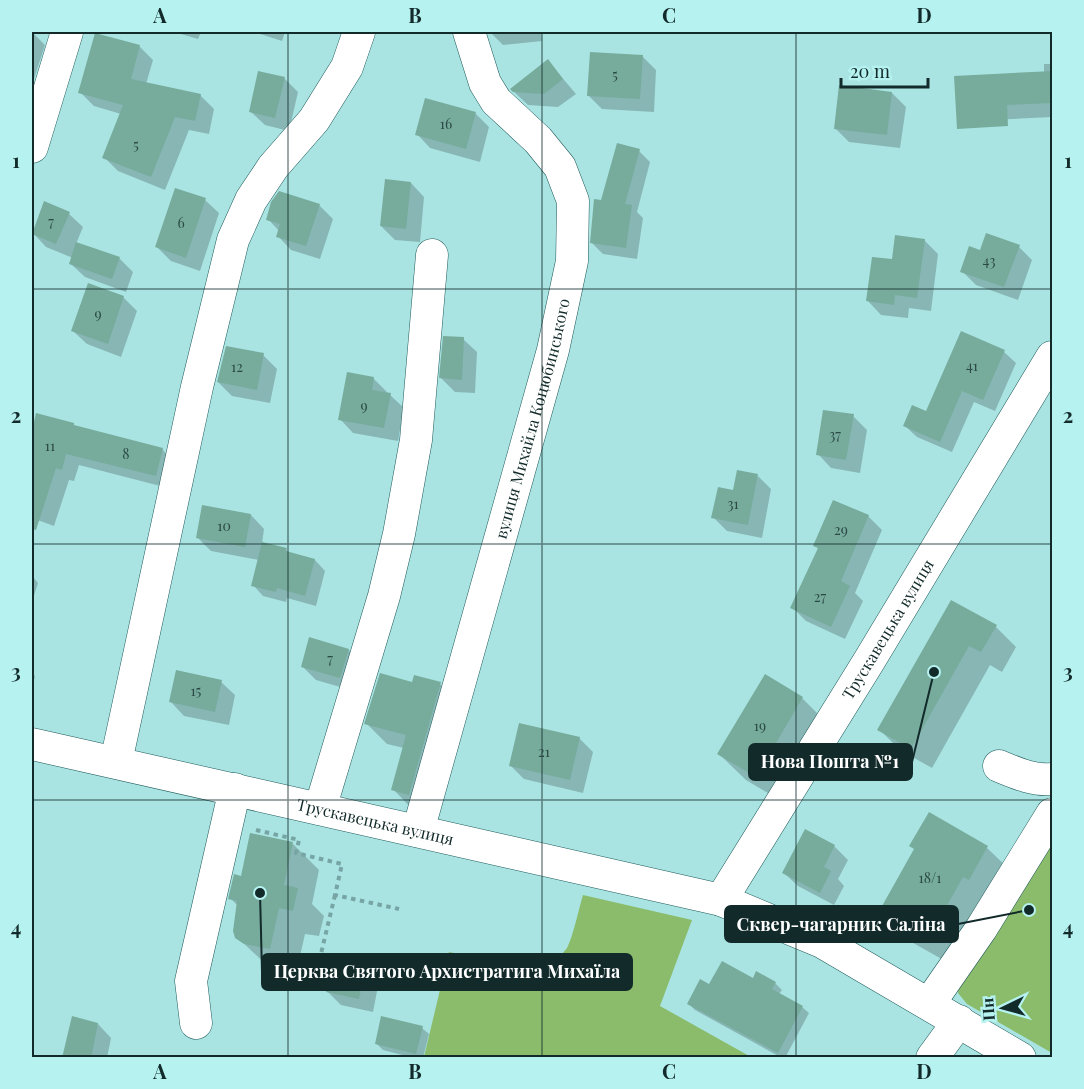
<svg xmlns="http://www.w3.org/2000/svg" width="1084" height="1089" font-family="'Playfair Display',serif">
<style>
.green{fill:#8bbc6b}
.shadow{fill:#0003}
.building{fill:#77ac9c}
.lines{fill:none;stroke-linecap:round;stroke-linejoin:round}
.minor-casing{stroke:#1f5a5a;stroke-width:33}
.path{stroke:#76a5a4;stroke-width:4;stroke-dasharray:4.5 4.5;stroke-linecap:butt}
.minor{stroke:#fff;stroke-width:32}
.grid{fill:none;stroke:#122a2a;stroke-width:1.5;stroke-opacity:0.55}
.labels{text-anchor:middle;stroke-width:4.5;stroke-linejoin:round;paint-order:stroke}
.number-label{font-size:14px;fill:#2b4a46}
.street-label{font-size:16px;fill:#122a2a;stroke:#b6f2f0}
.leader{fill:none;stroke:#122a2a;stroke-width:2}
.callout-dot{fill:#122a2a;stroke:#b6f2f0;stroke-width:2}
.callout{fill:#122a2a;stroke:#122a2a;stroke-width:2}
.callout-label{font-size:18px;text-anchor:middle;font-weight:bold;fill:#fff}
.neatline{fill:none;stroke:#122a2a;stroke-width:2}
.grid-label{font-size:20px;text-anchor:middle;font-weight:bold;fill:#122a2a}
</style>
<rect width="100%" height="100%" fill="#a9e4e3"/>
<path class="green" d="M1052 841V1053L967 1004 958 993 959 978Z
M583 895 692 920 660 1006 751 1057H424L449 952C481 958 544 981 567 948 573 937 579 908 583 895Z"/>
<path class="shadow" d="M32 32 45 45 32 85Z
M174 32H201L198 39Z
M254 32H285L282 41Z
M490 32H541L542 41 503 45Z
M139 46 153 60 146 84 200 95 214 109 209 134 189 130 165 190 118 171 104 157 121 114 94 106 80 92Z
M642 56 656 70 654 112 602 109 589 96Z
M548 61 576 94 558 107 528 105 511 89Z
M1044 64H1052V117L971 121 1044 73Z
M284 78 298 92 289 131 265 125 251 112Z
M892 93 906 107 900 148 849 142 835 128Z
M426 100 476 114 489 127 480 162 430 148 417 134Z
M639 151 650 162 637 212 643 218 637 259 603 254 592 243 602 202Z
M411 183 424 197 420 242 395 240 381 226Z
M205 200 219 213 200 271 171 261 157 247Z
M319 205 333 219 320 259 291 250 278 236 279 231 268 219Z
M69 214 83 227 76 244 119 258 133 272 126 292 85 277 71 264 73 258 46 247 33 233Z
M924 240 938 254 931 311 909 308 908 318 881 315 868 301 894 261Z
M1019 247 1032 260 1018 300 976 285 962 271 981 252Z
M123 297 137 311 121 357 87 344 73 331Z
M463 339 477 352 475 393 455 392 441 378Z
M1004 352 1016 363 995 411 974 402 952 452 917 437 905 426 927 413Z
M263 355 277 369 270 403 232 396 218 382Z
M373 378 387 392 386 394 390 395 404 408 398 441 353 433 340 419Z
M37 415 76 428 162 449 174 462 168 488 79 465 74 481 69 480 54 526 32 518V437Z
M853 416 867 430 860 473 831 468 818 454Z
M758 476 771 489 762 538 727 531 713 517 734 492Z
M251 515 264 529 262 544 286 550 290 553 315 560 325 571 316 606 287 598 286 602 263 596 253 585 259 560 211 551 197 537Z
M868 516 882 530 855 593 863 601 845 639 806 621 792 607 819 550 815 545Z
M32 576 38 583 32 602Z
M952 602 996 627 1016 647 1002 672 990 665 932 768 900 750 879 729Z
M349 650 362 664 354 691 316 680 302 666Z
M32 673 35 676 32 688Z
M765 676 802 698 829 725 783 802 746 780 719 754Z
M221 682 235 695 229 725 184 716 171 702Z
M413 684H440L461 704 413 810 393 789 404 748 387 744 366 723Z
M579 738 593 752 583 793 524 779 511 766Z
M806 832 834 846 848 860 838 879 844 886 834 905 798 886 784 873Z
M293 844 319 870 312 904 324 916 319 936 305 934 296 974 272 970 237 937 238 906 230 898 242 878Z
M987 848 1008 868 947 962 899 935 879 915Z
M366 967 379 981 373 1012 341 1005 327 991Z
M757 973 775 983 782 990 779 994 802 1007 809 1013 785 1058H782L695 1010 689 1004 710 986 753 980Z
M98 1024 111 1038 107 1058H64Z
M422 1028 429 1034 423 1058H414L383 1050 376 1043Z"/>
<path class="building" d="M95 33 140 45 131 79 201 94 195 121 175 117 151 177 102 158 123 105 78 93Z
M590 52 643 55 640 99 587 96Z
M548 59 563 79 544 94 513 92 510 89Z
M258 71 285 77 275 118 249 112Z
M1053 71V103L1007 105 1008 126 957 129 954 76Z
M839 85 892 92 887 135 834 129Z
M425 98 476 112 466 149 415 135Z
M617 143 640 149 625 204 632 205 626 248 590 243 594 199 601 200Z
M385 179 411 182 406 229 380 226Z
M175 188 206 198 186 258 155 247Z
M279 191 320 204 306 246 276 237 280 224 266 220 271 202Z
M44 201 70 212 56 244 32 234Z
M986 233 1020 245 1004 287 960 272 969 246 980 250Z
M895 235 925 239 917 298 895 295 894 305 866 301 872 257 892 259Z
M76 242 120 257 112 279 69 264Z
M88 283 124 296 108 344 71 331Z
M961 331 1005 350 983 400 962 391 940 442 903 426 912 405 926 411Z
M443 336 464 337 462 380 439 378Z
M226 346 264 353 257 390 217 382Z
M347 372 374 377 372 390 391 393 384 428 338 420Z
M823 410 854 414 846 460 816 455Z
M36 413 74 423V425L163 448 156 476 66 454 62 470 56 468 36 530 32 529V431Z
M737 470 758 474 748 525 711 518 718 487 733 490Z
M833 500 869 515 841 581 850 586 831 627 790 608 818 548 813 546Z
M202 505 251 514 245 547 196 538Z
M262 542 287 548 286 551 315 559 305 596 277 588 276 592 251 586Z
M951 600 997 625 981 652 969 646 911 749 877 730Z
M309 637 349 649 340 678 301 667Z
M176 670 222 680 215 712 169 702Z
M380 673 412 682 414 675 441 682 409 795 391 790 406 735 364 724Z
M765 674 803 697 756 777 717 754Z
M519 723 580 737 570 780 509 766Z
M929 812 988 846 969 880 963 877 926 943 877 915 914 849 909 846Z
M805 829 835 845 824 867 831 871 820 893 782 873Z
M250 833 293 842 284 885 298 888 293 911 279 908 270 949 244 944 235 938 233 931 237 901 228 899 234 874 241 876Z
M333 958 366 966 359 999 326 992Z
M722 961 753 978 756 971 776 982 772 989 803 1006 778 1053 687 1004 700 979 709 984Z
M72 1016 98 1023 91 1058H62Z
M381 1016 423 1026 416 1054 375 1044Z"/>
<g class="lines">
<g class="minor-casing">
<g id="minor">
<path d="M32 147 67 32"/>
<path id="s1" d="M32 744 721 900 822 942 1020 1058"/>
<path d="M116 762 197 387 233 240 251 200 273 167 314 120 347 67 359 32"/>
<path d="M999 766C1016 773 1034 781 1052 779"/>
<path d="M320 809 384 596 399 534 416 440 432 255"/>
<path id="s2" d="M418 831 553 350 572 261 573 201 560 167 538 140 496 101 485 83 469 32"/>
<path id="s3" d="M721 900 869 661 1052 357"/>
<path d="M929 1004 981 929 1052 814"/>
<path d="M196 1023 191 981 235 789"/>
<path d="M932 1058 959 1021"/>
</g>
</g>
<path class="path" d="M256 830 299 840 296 853 342 864 335 895 399 909
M313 987 335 895"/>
<use href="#minor" class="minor"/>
</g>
<path class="grid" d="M288 32V1058M542 32V1058M796 32V1058M32 289H1052M32 544H1052M32 800H1052"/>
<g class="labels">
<g class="number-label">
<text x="615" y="80">5</text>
<text x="446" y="129">16</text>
<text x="136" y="150">5</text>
<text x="51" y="227">7</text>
<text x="181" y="228">6</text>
<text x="989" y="266">43</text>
<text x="98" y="319">9</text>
<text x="972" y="371">41</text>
<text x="237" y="372">12</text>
<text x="364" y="411">9</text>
<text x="835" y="440">37</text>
<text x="50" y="451">11</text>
<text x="126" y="459">8</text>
<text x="733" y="509">31</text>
<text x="224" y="531">10</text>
<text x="841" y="535">29</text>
<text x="820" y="602">27</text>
<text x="330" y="664">7</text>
<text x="196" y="696">15</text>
<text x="760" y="731">19</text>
<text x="544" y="757">21</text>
<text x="930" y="883">18/1</text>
</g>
<g class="street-label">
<text dy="6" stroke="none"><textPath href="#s2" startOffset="428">вулиця Михайла Коцюбинського</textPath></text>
<text dy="6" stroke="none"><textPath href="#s3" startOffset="318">Трускавецька вулиця</textPath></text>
<text dy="6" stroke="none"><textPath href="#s1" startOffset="352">Трускавецька вулиця</textPath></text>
</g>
</g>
<path class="leader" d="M934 672L912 762M1029 910L958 924M260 893L262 972"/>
<g class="callout-dot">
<circle cx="934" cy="672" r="6"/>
<circle cx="1029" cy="910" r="6"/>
<circle cx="260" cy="893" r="6"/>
</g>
<g class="callout">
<rect x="749" y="744" width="163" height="36" rx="6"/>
<rect x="725" y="906" width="233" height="36" rx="6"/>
<rect x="262" y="954" width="370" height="36" rx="6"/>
</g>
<g class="callout-label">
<text x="830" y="768">Нова Пошта №1</text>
<text x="841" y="931">Сквер-чагарник Саліна</text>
<text x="447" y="978">Церква Святого Архистратига Михаїла</text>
</g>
<rect width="1084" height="1089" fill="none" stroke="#b6f2f0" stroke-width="66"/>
<g transform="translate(1003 1008) rotate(265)" stroke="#b6f2f0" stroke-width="4.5" paint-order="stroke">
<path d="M0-4.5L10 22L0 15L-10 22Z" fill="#122a2a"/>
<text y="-9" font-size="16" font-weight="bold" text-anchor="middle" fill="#122a2a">Пн</text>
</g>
<path d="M841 78v9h87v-9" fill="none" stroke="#122a2a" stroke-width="3"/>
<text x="850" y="78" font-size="18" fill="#122a2a" stroke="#b6f2f0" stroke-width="4.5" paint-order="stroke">20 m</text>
<rect x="33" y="33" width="1018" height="1023" class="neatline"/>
<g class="grid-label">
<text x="160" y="23">A</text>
<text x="415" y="23">B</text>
<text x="669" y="23">C</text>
<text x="924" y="23">D</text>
<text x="16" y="168">1</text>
<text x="1068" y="168">1</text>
<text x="16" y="423">2</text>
<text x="1068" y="423">2</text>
<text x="16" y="679">3</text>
<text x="1068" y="679">3</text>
<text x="16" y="935">4</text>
<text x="1068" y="935">4</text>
<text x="160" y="1079">A</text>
<text x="415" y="1079">B</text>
<text x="669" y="1079">C</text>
<text x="924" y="1079">D</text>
</g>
</svg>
